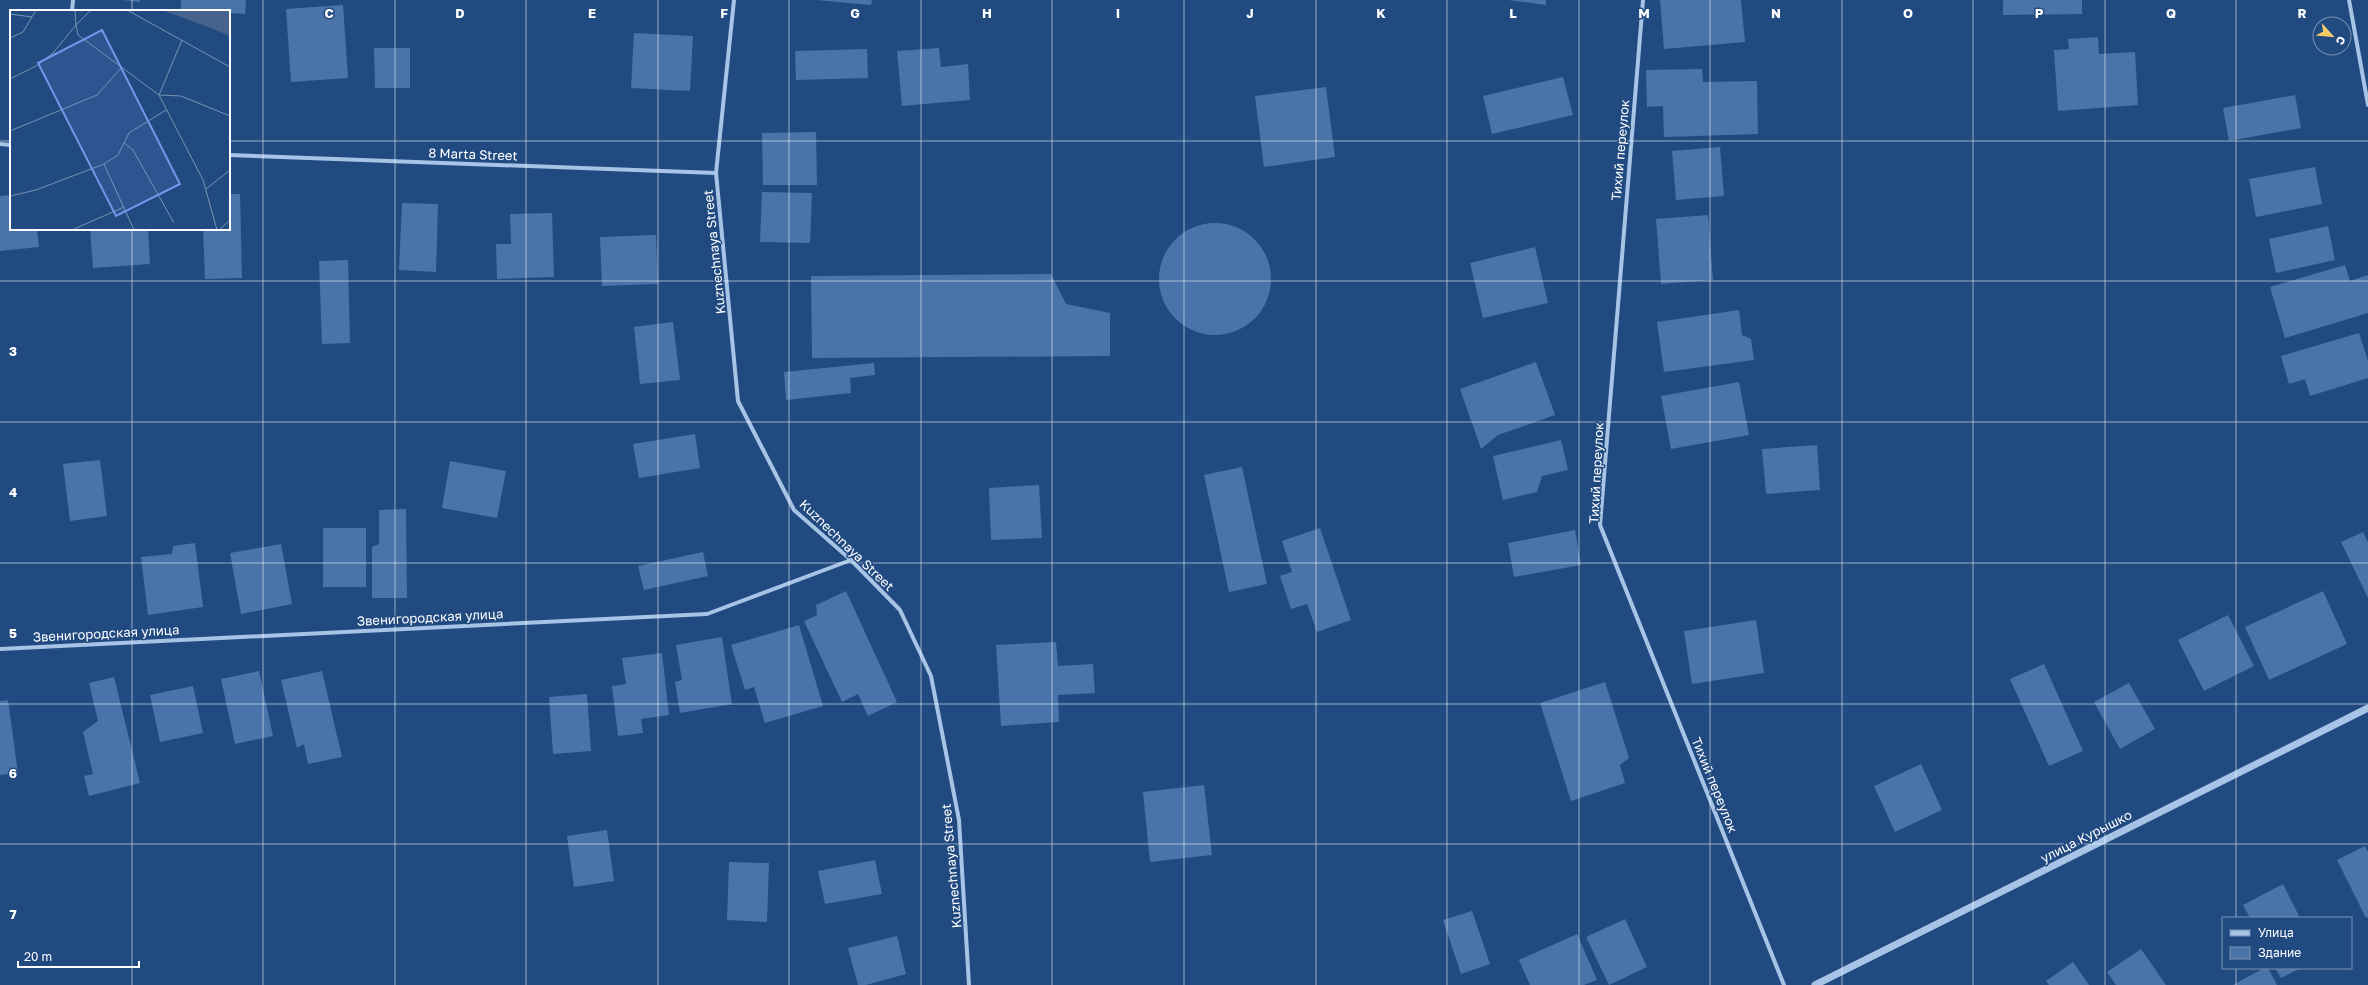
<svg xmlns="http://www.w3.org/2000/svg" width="2368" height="985" font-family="'Golos Text',sans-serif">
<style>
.building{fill:#4a73a9}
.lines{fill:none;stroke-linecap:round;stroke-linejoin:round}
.minor{stroke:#a7c4e7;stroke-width:4}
.tertiary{stroke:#a7c4e7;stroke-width:7}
.grid{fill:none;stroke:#fff;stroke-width:1;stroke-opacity:0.55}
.labels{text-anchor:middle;stroke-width:3;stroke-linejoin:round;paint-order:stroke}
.street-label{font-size:13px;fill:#fff;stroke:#214a80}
.inset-road{fill:none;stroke:#7a92b3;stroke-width:1}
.view{fill:#7795e8;fill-opacity:0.15;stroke:#7795e8;stroke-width:2}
.inset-edge{fill:none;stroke:#fff;stroke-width:2}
.grid-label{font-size:13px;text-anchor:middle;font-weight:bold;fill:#fff;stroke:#214a80;stroke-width:3;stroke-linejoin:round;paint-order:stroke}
</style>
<rect width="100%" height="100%" fill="#214a80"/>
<path class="building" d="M122 0H140V2Z
M181 0H246L245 14 229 13V11H181Z
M816 0H872L871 5Z
M1508 0H1546V5Z
M1660 0H1741L1745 42 1664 49Z
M2003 0H2082V14L2003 15Z
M343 5 348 78 291 82 286 9Z
M634 33 693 36 690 91 631 88Z
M2098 37 2099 54 2135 52 2138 105 2058 111 2054 50 2069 49 2068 39Z
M374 48H410V88H375Z
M939 48 941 67 968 64 970 100 902 106 897 51Z
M867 49 868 78 796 80 795 51Z
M1702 69 1703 82 1757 81 1758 134 1664 137 1663 106 1647 107 1646 70Z
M1563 77 1573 115 1492 134 1483 96Z
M1326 87 1335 157 1264 167 1255 96Z
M2295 95 2301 128 2229 141 2223 108Z
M816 132 817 185H763L762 133Z
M1720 147 1724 196 1676 200 1672 151Z
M2315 167 2322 204 2256 217 2249 179Z
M762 192 812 193 810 243 760 242Z
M229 194H240L242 278 205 279 203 229H229Z
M11 195V229H37L39 247 0 251V196Z
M402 203 438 204 436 272 399 270Z
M552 213 554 277 497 279 496 244H511L510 214Z
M1708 215 1713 280 1661 284 1656 219Z
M1159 279a56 56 0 1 1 112 0a56 56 0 1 1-112 0Z
M2328 226 2335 260 2276 273 2269 239Z
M90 229H148L150 264 93 268Z
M656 235 658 284 602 286 600 237Z
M1535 247 1548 303 1483 318 1470 263Z
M348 260 350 343 322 344 319 261Z
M2345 265 2350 281 2368 275V313L2285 338 2270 287Z
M1051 274 1066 304 1110 313V356L812 358 811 276Z
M1739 310 1742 335 1751 339 1754 360 1664 372 1657 322Z
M673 322 680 380 640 384 634 327Z
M2359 333 2368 361V378L2310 396 2305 379 2289 384 2281 356Z
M1536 362 1555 415 1498 435 1481 449 1460 389Z
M874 363 875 375 850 378 851 393 786 400 784 372Z
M1739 382 1749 435 1671 449 1661 396Z
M695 434 700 468 639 478 633 444Z
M1561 440 1568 470 1542 476 1537 492 1503 500 1493 456Z
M1817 445 1820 490 1766 494 1762 449Z
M100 460 107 516 70 521 63 464Z
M450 461 506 471 497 518 442 508Z
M1242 467 1267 584 1229 592 1204 475Z
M1039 485 1042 538 991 540 989 488Z
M406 509 407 598H372V547L379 544V510Z
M323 528H366V587H323Z
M1320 528 1351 620 1317 632 1307 604 1291 609 1280 576 1292 572 1282 541Z
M1575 530 1581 565 1514 577 1508 543Z
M2363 532 2368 542V598L2341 542Z
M195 543 203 607 148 615 141 557 172 554 173 546Z
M281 544 292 604 241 614 230 553Z
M703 552 708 576 644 590 638 566Z
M846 591 897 702 868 716 858 694 842 702 804 621 817 615 816 605Z
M2323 591 2347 644 2269 680 2245 627Z
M2228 615 2254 666 2204 691 2178 640Z
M1756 620 1764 673 1692 684 1684 631Z
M799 625 823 706 765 723 754 687 745 690 731 645Z
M722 637 732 704 680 713 675 682 682 680 676 645Z
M1056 642 1058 666 1093 664 1095 693 1058 695 1059 722 1001 726 996 645Z
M662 653 669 715 641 719 643 733 618 736 612 686 626 684 622 658Z
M2044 664 2083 751 2049 766 2010 679Z
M259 671 273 736 235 744 221 679Z
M322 671 342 757 308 764 304 744 297 748 281 680Z
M114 677 140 783 89 796 84 776 93 774 83 732 98 721 89 683Z
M1605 682 1629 758 1620 765 1625 783 1571 801 1540 703Z
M2129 683 2155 729 2120 749 2094 702Z
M193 686 203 733 160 742 150 695Z
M587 694 591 751 553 754 549 697Z
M8 700 18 773 0 775V701Z
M1921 764 1942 810 1895 832 1874 786Z
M1204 785 1212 855 1150 862 1143 792Z
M607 830 614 881 574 887 567 836Z
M2365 846 2368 852V917L2366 918 2337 860Z
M875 860 882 894 825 904 818 871Z
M729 862 769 863 767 922 727 920Z
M2283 884 2300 918H2250L2243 905Z
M1472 911 1490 964 1461 974 1443 920Z
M1625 919 1647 967 1609 985 1586 937Z
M1577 934 1597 980 1584 985H1530L1519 960Z
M897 936 906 974 866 985H858L848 948Z
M2141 949 2166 985H2116L2107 972Z
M2073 962 2089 985H2049L2046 981Z
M2264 968H2268L2277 985H2233Z
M2275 968H2301L2281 978Z"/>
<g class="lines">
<path class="minor" d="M734 0 716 173 738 401 794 510 851 560 900 610 931 676 959 820 969 985
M1643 0 1600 525 1784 985
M2349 0 2368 105
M72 11 73 0
M0 144 11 145
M229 155 716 173
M0 649 707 614 851 560"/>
<path class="tertiary" d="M1815 985 2368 708"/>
</g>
<path class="grid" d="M132 0V11M263 0V985M395 0V985M526 0V985M658 0V985M789 0V985M921 0V985M1052 0V985M1184 0V985M1316 0V985M1447 0V985M1579 0V985M1710 0V985M1842 0V985M1973 0V985M2105 0V985M2236 0V918M0 141H11M229 141H2368M132 229V985M0 281H2368M0 422H2368M0 563H2368M0 704H2368M0 844H2368M2236 968V985"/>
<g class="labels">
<g class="street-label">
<text transform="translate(1620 150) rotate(-85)" y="5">Тихий переулок</text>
<text transform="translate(473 154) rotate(2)" y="5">8 Marta Street</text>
<text transform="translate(714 252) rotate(-96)" y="5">Kuznechnaya Street</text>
<text transform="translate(1596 473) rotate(-87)" y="5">Тихий переулок</text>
<text transform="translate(847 545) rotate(44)" y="5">Kuznechnaya Street</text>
<text transform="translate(430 617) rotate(-3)" y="5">Звенигородская улица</text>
<text transform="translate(106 633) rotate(-3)" y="5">Звенигородская улица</text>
<text transform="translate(1715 785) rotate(68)" y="5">Тихий переулок</text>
<text transform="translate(2086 836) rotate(-27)" y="5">улица Курышко</text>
<text transform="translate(951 866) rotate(-95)" y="5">Kuznechnaya Street</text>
</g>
</g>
<g transform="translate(10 10)">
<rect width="220" height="220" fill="#214a80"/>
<path d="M152 0H220V26L201 18Z" fill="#46638b"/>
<path class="inset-road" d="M65 0 66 15M117 0 220 57M0 4 22 7M66 15 68 25 149 85 171 86 220 106M66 15 81 0M0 28 13 22 26 0M0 69 26 56 43 43 66 15M149 85 193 170 207 220M149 85 172 30M0 121 87 85 112 57M114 133 123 140 164 213M94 154 124 220M196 179 220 160M0 186 26 180 94 154 108 145 119 123 156 100M62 220 114 197M209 220 220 210"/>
<path class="view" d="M92 20 170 174 106 206 28 53Z"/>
<rect width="220" height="220" class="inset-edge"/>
</g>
<g class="grid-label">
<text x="329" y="18">C</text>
<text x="460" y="18">D</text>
<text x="592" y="18">E</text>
<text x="724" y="18">F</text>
<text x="855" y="18">G</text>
<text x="987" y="18">H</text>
<text x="1118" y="18">I</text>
<text x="1250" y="18">J</text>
<text x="1381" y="18">K</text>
<text x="1513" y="18">L</text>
<text x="1644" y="18">M</text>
<text x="1776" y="18">N</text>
<text x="1908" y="18">O</text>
<text x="2039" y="18">P</text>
<text x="2171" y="18">Q</text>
<text x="2302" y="18">R</text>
<text x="13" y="356">3</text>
<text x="13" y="497">4</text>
<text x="13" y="638">5</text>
<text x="13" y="778">6</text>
<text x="13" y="919">7</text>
</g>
<rect x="2222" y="917" width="130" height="52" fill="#214a80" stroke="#7a92b3"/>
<rect x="2230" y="930" width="20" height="6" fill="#a7c4e7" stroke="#7a92b3"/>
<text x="2258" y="937" font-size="12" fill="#ffffff">Улица</text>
<rect x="2230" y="947" width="20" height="12" fill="#4a73a9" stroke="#7a92b3"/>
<text x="2258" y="957" font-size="12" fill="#ffffff">Здание</text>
<g transform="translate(2332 36) rotate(117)"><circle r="19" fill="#214a80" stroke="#7a92b3"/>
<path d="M0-3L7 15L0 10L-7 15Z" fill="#f4cd69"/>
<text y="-6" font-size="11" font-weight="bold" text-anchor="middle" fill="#ffffff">С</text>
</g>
<path d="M18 961v6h121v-6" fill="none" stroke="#ffffff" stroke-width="2"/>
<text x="24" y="961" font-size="12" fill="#ffffff" stroke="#214a80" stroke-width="3" paint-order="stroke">20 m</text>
</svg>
